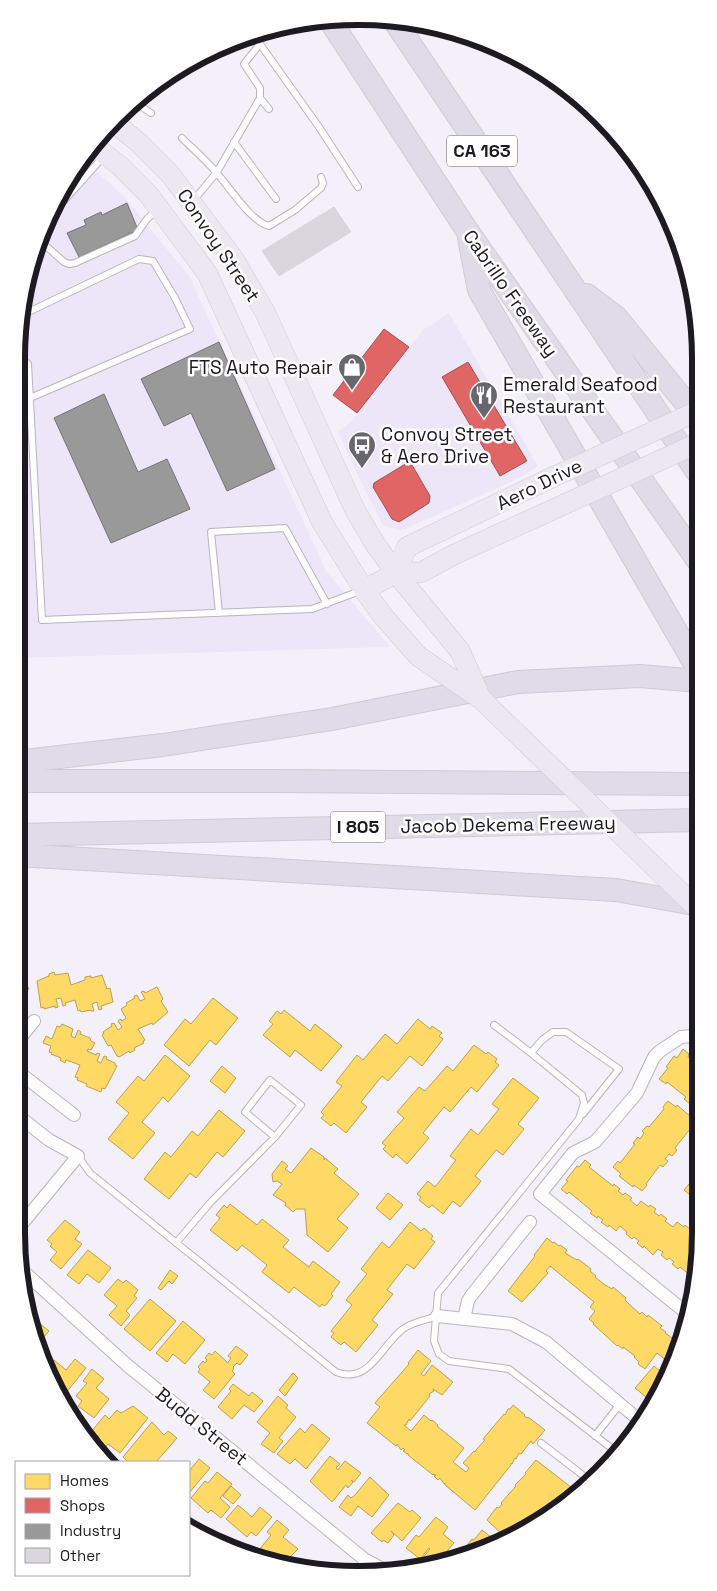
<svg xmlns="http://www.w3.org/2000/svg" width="717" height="1591" font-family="'Space Grotesk',sans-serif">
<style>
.built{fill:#ede6f8}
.homes{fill:#ffd966;stroke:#bba051}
.shops{fill:#e06666;stroke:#a65051}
.industry{fill:#999;stroke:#747375}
.building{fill:#d9d6de;stroke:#d8d6dd}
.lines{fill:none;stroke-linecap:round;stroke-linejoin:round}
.service-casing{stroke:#b8b5bc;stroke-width:8}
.minor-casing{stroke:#b8b5bc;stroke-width:14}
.primary-casing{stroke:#ceccd1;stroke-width:21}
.motorway-casing{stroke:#ceccd1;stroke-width:24}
.service{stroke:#fdfdfe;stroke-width:6}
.minor{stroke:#fdfdfe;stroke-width:12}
.primary{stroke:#ece8f2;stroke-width:20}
.motorway{stroke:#e0dbe8;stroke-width:22}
.primary-bridge-casing{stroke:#ceccd1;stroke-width:21;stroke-linecap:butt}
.primary-bridge{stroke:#ece8f2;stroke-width:20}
.labels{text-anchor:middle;stroke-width:5;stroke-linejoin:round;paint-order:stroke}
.shield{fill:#fff;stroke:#615f64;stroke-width:1}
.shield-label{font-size:18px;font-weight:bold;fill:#1d1b21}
.street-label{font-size:19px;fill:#1d1b21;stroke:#fff}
.poi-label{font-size:19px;fill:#1d1b21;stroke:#fff;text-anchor:start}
.rim{fill:none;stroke:#1d1b21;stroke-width:6}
</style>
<rect width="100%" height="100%" fill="#f4f0fa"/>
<path class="built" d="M82 159 123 195 189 276 327 572 390 647 16 658V358L23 291 42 228 74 169Z
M449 313 538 466 519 478 401 531 383 525 364 488 338 432 353 420 423 330Z"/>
<path class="homes" d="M16 972 20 979 23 977 29 989 27 990 28 992 19 997 20 999 17 1001Z
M54 972 55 975 68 973 71 985 85 980V977L91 976V978L102 975 107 989 110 988 113 1002 101 1006 102 1009 99 1010 97 1002 92 1004 94 1011H91V1010L81 1012 80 1010 78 1011 75 1000 65 1003 66 1005 63 1006 61 998 56 999 58 1007 55 1008V1006L44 1009V1007L41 1008 37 981 49 976V974Z
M157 987 163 999 161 1001 168 1012 153 1025 152 1023 138 1029 145 1040 143 1041 144 1043 134 1048 135 1050 130 1053 129 1051 119 1057 117 1056 111 1045 108 1046 102 1035 104 1033 103 1032 112 1026 111 1024 114 1023 118 1030 122 1027 118 1021 121 1019 122 1021 126 1018 121 1009 127 1005 126 1003 135 998 134 996 137 995 140 1001 145 999 141 992 144 991 145 993Z
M213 998 238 1018 216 1045 210 1040 189 1066 164 1045 185 1019 191 1024Z
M284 1010 310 1031 315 1024 342 1046 321 1071 295 1050 290 1057 263 1035 273 1024 269 1021 277 1011 281 1014Z
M418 1019 430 1029 432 1026 442 1033 439 1036 443 1039 422 1066 410 1056 388 1081 382 1076 361 1102 367 1107 346 1133 334 1123 331 1126 321 1118 324 1115 321 1112 342 1086 336 1082 357 1055 363 1060 385 1034 397 1044Z
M62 1024 73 1029 71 1036 75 1038 78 1030 81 1032 80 1034 90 1038 91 1041 95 1043 91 1050 88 1049 87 1051 96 1055 97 1053 100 1054 97 1061 101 1063 104 1056 107 1057 106 1059 115 1063V1065L117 1066 105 1089 102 1088 101 1092 86 1086 87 1084 77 1080 78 1078 75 1077 80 1065 66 1060 65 1063 60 1060 61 1058 51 1054 52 1053 49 1052 51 1046 43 1043 46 1036 52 1039 57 1026 60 1027Z
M474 1045 486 1054 488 1052 497 1059 495 1062 499 1065 477 1092 471 1087 450 1112 444 1107 423 1133 429 1138 407 1164 396 1154 393 1158 383 1149 386 1146 382 1143 404 1118 397 1112 419 1087 425 1091 447 1066 453 1071Z
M683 1049 689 1054 688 1057 700 1067V1112L695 1108 697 1106 692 1102 690 1104 684 1099 686 1097 667 1082 666 1084 659 1079 668 1068 666 1067 674 1056 677 1058Z
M165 1055 190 1076 168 1102 163 1097 142 1122 155 1133 133 1159 108 1139 129 1113 116 1102 138 1076 144 1081Z
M222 1066 236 1078 225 1093 210 1081Z
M513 1078 539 1098 518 1124 524 1129 503 1155 496 1150 475 1176 481 1181 460 1207 453 1201 443 1214 432 1205 429 1208 419 1200 421 1197 417 1194 428 1181 435 1187 456 1160 450 1156 471 1129 478 1135 499 1109 492 1104Z
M668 1101 676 1107 677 1105 690 1116 689 1118 697 1125 692 1131 690 1129 675 1148 677 1150 672 1156 669 1154 665 1159 668 1161 663 1167 660 1165 646 1184 647 1185 642 1191 634 1185 633 1187 619 1176 621 1174 613 1167 618 1161 620 1163 635 1144 633 1143 638 1137 640 1139 644 1133 642 1131 647 1126 649 1127 664 1109 663 1107Z
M219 1110 245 1131 223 1157 217 1152 196 1178 190 1173 169 1199 144 1179 165 1152 171 1157 192 1131 198 1136Z
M311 1148 324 1157V1160L325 1158 338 1169 334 1173 359 1194 337 1219 348 1228 328 1252 307 1235 305 1209H296L293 1212 285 1205 286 1203 273 1195 282 1184 277 1181 273 1182 272 1174 282 1161 288 1166 285 1169 291 1173Z
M585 1160 591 1165 589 1167 613 1186 614 1184 620 1189 618 1191 623 1195 625 1193 632 1198 630 1200 637 1206 641 1201 649 1207 650 1205 656 1209 654 1212 659 1216 661 1214 667 1219 665 1221 673 1227 677 1222 684 1227 685 1225 691 1230 689 1232 695 1237 697 1234 700 1237 696 1280 680 1267 678 1269 672 1264 674 1262 669 1258 667 1260 661 1255 663 1252 658 1249 653 1255 644 1246 643 1248 637 1243 639 1241 634 1237 632 1239 626 1234 627 1232 620 1226 616 1231 609 1225 608 1227 601 1222 603 1220 598 1216 597 1218 590 1213 592 1211 569 1192 567 1194 561 1189 568 1181 566 1180 577 1166 579 1167Z
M701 1170V1204L684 1190Z
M16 1172 22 1177 17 1183 20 1185 16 1189Z
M388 1193 403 1205 390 1220 376 1208Z
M230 1204 257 1225 262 1219 289 1240 283 1247 309 1267 313 1261 340 1282 331 1294 333 1296 325 1306 322 1304 320 1307 294 1287 289 1293 262 1272 267 1265 242 1245 237 1251 210 1230 220 1218 216 1215 224 1205 227 1208Z
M65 1220 80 1232 75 1239 82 1244 61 1269 50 1260 57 1252 50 1246 52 1244 47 1240Z
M410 1222 421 1231 424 1228 433 1236 431 1239 435 1242 414 1269 407 1264 387 1290 393 1294 372 1320 378 1325 356 1352 344 1342 341 1345 331 1337 334 1333 331 1331 352 1305 346 1300 367 1274 361 1269 382 1242 389 1248Z
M547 1238 553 1243 554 1242 559 1246 560 1245 567 1250 565 1253 577 1260 578 1259 591 1269 590 1271 596 1276 595 1277 605 1285 612 1289 613 1287 626 1298 625 1300 630 1305 640 1314 642 1312 647 1317 648 1315 662 1326 660 1328 666 1332 665 1333 681 1344 673 1366 657 1353 645 1369 638 1364 639 1362 634 1357 635 1356 623 1347V1349L618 1345 617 1346 593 1324 594 1323 589 1319 595 1311 590 1307 594 1302 550 1266 546 1271 548 1273 522 1302 508 1291 535 1256 534 1255Z
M88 1250 111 1268 99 1283 87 1274 79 1284 67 1275Z
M170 1270 178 1276 172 1284 169 1281 161 1290 158 1288Z
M118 1279 123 1283 126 1280 138 1290 134 1296 137 1298 126 1311 130 1315 121 1326 109 1315 117 1306 104 1295Z
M150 1299 176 1321 150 1351 124 1329Z
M34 1319 49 1331 37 1345 46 1353 42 1358 35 1343 31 1322Z
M183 1321 205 1340 185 1364 173 1354 167 1362 156 1353Z
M236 1346 248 1355 240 1365 237 1363 233 1367 234 1368 232 1371 235 1374 214 1399 203 1390 210 1382 198 1372 200 1369 198 1367 203 1361 205 1363 207 1360 205 1358 209 1353 212 1355 215 1351 228 1363 231 1358 228 1356Z
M418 1350 431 1361 421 1374 424 1376 432 1365 453 1382 442 1395 433 1389 434 1391 429 1394 430 1396 410 1421 409 1419 406 1425H404L411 1431 424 1415 431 1421 432 1420 438 1425 437 1426 464 1448 453 1462 466 1472 469 1468 463 1463 474 1451 475 1452 476 1450 485 1440 483 1439 504 1414 505 1415 508 1409H510L513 1405 525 1415 524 1416 527 1418 528 1417 545 1430 533 1444 531 1441 521 1454 519 1453 516 1459 515 1458 512 1464 511 1463V1465L475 1510 445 1485V1483L444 1484 440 1478 438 1480 434 1476 436 1475 434 1474 433 1475 408 1455V1453L407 1454 403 1451 405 1450 403 1448 401 1450 397 1444 396 1446 367 1423 380 1407 375 1403 409 1364 408 1363Z
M75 1359 86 1368 65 1394 55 1385 54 1386 46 1369 54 1360 66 1370Z
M654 1366 661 1372 659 1375 664 1379 666 1378 663 1376 671 1366 672 1367 651 1401 635 1388Z
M92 1369 104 1379 96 1388 109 1399 94 1418 78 1406 82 1401 76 1396 87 1383 83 1381Z
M293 1373 298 1378 285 1396 279 1390Z
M233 1384 249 1396 252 1392 263 1401 254 1412 244 1405 232 1419 218 1407 231 1391 229 1389Z
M278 1396 288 1405 286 1408 296 1417 279 1438 283 1441 274 1453 261 1444 270 1433 257 1422Z
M133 1406 148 1418 120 1453 108 1444 103 1450 95 1443 99 1437 97 1435 94 1439 92 1436 94 1434 91 1432 105 1415 109 1419 117 1410 121 1413Z
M152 1422 164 1435 168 1431 177 1438 156 1462H128L123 1457Z
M312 1424 330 1439 306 1469 295 1459 290 1464 277 1454 300 1428 305 1433Z
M330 1456 340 1464 336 1468 338 1470 345 1461 361 1473 354 1482 351 1480 353 1482 348 1488 346 1485 332 1502 310 1481Z
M199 1459 210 1468 189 1493V1469L190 1470Z
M536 1460 576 1491 529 1529 506 1538 487 1520 497 1507 499 1508 502 1504 501 1503 516 1486 515 1485 526 1474 525 1473Z
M217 1472 232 1484 220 1498 230 1507 221 1518 211 1510 208 1513 191 1498 205 1481 208 1483Z
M370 1477 389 1495 372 1517 358 1506 351 1516 339 1507 348 1495 351 1498 354 1496Z
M231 1486 241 1495 233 1504 223 1496Z
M398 1503 410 1512 412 1510 421 1518 402 1541 391 1531 394 1535 388 1543 383 1540 382 1542 371 1533Z
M238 1505 252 1517 260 1507 272 1517 256 1536 251 1532 247 1537 226 1519Z
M436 1517 448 1527 443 1534 454 1543 436 1564 430 1567 421 1560 430 1549 429 1548 420 1559 406 1548 416 1535 419 1537Z
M277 1520 289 1530 283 1537 298 1549 282 1565 262 1557 259 1550 271 1535 267 1532Z
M482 1530 496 1541 459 1555 472 1539 474 1540Z
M321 1561 332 1570 330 1572 313 1570Z
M300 1562 309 1570 295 1568Z"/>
<path class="shops" d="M384 329 409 347 357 413 333 395Z
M468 362 527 461 500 476 442 377Z
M407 463 412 465 430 496 429 503 399 522 392 519 373 487 374 483Z"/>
<path class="industry" d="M127 203 138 230 79 257 67 233 86 225 84 220 101 212 102 215Z
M219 342 275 469 227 491 191 413 164 426 141 379Z
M104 394 138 472 167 459 190 509 111 543 54 418Z"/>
<path class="building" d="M334 207 351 232 279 276 262 251Z"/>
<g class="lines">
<g class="service-casing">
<path id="service" d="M255 34 260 44
M260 98 269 109
M134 102 151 113
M182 138C193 149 205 159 215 171 229 186 250 221 269 226L295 210 321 188 323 183 321 177
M234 142 276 199
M193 201 217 172 260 98V88L244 64 260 44 319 127 358 187
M46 221 103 157
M39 240 64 262 69 264 75 263 135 236 147 219 158 209
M28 275 33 272
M20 316 139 259 153 261 175 298 190 329 30 398
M17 354 28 364 42 620 312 609 360 591
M219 613 211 532 285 528 327 604
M494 1025 531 1053 582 1095 584 1103 579 1119 438 1293 434 1341 439 1354 449 1361 509 1369 619 1454
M531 1053 542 1040 553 1032H566L619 1069 583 1114
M78 1156 90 1173 336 1372C370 1385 381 1345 403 1329 412 1322 427 1320 437 1316
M176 1243 210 1203 275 1137 301 1105 270 1080 245 1112 275 1137
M595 1436 620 1404
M541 1443 589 1480"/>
</g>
<g class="minor-casing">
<path id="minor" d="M16 1043 34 1021
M16 1070 74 1115
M16 1231 78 1156 49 1140 16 1114
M23 1271 127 1365 364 1559 388 1572
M689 1315 540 1194 573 1153 595 1142 637 1093 654 1057 660 1051 681 1037 693 1036 700 1038
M437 1316 512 1324 546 1342 639 1420
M464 1319 468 1301 471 1296 530 1222"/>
</g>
<g class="primary-casing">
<path id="primary" d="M112 121 138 142 170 174 233 258 265 312 355 510 375 544 396 573 460 651
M93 145 119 165 149 195 207 273 322 522 364 590 383 616 418 656
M396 573 407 547 553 477
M364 590 396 573 422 572 453 555 565 504"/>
</g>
<g class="motorway-casing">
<path id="motorway" d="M329 19 468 232 699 562
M394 20 698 473
M469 238 479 290 699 671
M587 295 616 317 698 418
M16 762 163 745 332 719 518 682 640 676 699 681
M16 781H277L699 784
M16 835 699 820
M16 855 616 890 700 905"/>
</g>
<use href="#service" class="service"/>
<use href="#minor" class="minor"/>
<use href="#primary" class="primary"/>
<use href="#motorway" class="motorway"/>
<g class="primary-bridge-casing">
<path id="primary-bridge" d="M553 477 698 411
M565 504 698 443
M460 651 481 699
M418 656 481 699 700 911"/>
</g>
<use href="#primary-bridge" class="primary-bridge"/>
</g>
<defs>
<g id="shop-pin" transform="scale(1.4375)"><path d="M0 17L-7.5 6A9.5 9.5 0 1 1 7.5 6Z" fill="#68666d" stroke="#fff"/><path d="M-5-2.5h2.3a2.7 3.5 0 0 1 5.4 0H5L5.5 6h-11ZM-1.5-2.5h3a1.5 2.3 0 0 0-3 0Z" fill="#fff"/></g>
<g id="restaurant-pin" transform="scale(1.4375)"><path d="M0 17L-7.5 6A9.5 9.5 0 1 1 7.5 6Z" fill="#68666d" stroke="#fff"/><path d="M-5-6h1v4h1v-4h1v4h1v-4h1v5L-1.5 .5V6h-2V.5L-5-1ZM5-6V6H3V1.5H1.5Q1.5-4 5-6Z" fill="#fff"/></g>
<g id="bus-pin" transform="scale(1.4375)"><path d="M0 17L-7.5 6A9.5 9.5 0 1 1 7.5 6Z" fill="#68666d" stroke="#fff"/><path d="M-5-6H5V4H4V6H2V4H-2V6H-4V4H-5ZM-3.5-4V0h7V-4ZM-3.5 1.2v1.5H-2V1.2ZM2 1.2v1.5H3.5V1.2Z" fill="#fff"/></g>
</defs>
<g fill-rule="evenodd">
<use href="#shop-pin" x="352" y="367"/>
<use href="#restaurant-pin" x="484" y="395"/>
<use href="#bus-pin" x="362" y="445"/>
</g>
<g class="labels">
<g class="shield">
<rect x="447" y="135.5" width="70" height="31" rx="4"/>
<rect x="330.5" y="811.5" width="55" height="31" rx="4"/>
</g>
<g class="shield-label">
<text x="482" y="157">CA 163</text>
<text x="358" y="833">I 805</text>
</g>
<g class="street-label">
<text transform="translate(219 245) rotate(56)" y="7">Convoy Street</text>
<text transform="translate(511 293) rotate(55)" y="7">Cabrillo Freeway</text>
<text transform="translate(539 484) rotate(-26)" y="7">Aero Drive</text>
<text transform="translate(508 824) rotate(-1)" y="7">Jacob Dekema Freeway</text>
<text transform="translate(202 1426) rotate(39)" y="7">Budd Street</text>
</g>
<g class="poi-label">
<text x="333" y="374" text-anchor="end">FTS Auto Repair</text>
<text x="503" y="391">Emerald Seafood<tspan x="503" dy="22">Restaurant</tspan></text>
<text x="381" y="441">Convoy Street<tspan x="381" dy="22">&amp; Aero Drive</tspan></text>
</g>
</g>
<path d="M0 0H717V1591H0ZM358 25H359A333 333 0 0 1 692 358V1233A333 333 0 0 1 359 1566H358A333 333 0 0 1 25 1233V358A333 333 0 0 1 358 25Z" fill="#fff" fill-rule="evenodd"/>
<path class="rim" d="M358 25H359A333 333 0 0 1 692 358V1233A333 333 0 0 1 359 1566H358A333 333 0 0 1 25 1233V358A333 333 0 0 1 358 25Z"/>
<rect x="15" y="1461" width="175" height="115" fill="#ffffff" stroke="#a5a4a6"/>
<rect x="25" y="1474" width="25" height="15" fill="#ffd966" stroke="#a5a4a6"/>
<text x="60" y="1486" font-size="15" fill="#1d1b21">Homes</text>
<rect x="25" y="1498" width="25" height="15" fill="#e06666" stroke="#a5a4a6"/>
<text x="60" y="1511" font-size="15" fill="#1d1b21">Shops</text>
<rect x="25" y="1524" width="25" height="15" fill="#999999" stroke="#a5a4a6"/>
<text x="60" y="1536" font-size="15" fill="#1d1b21">Industry</text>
<rect x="25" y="1548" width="25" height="15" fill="#d9d6de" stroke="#a5a4a6"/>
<text x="60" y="1561" font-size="15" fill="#1d1b21">Other</text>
</svg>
